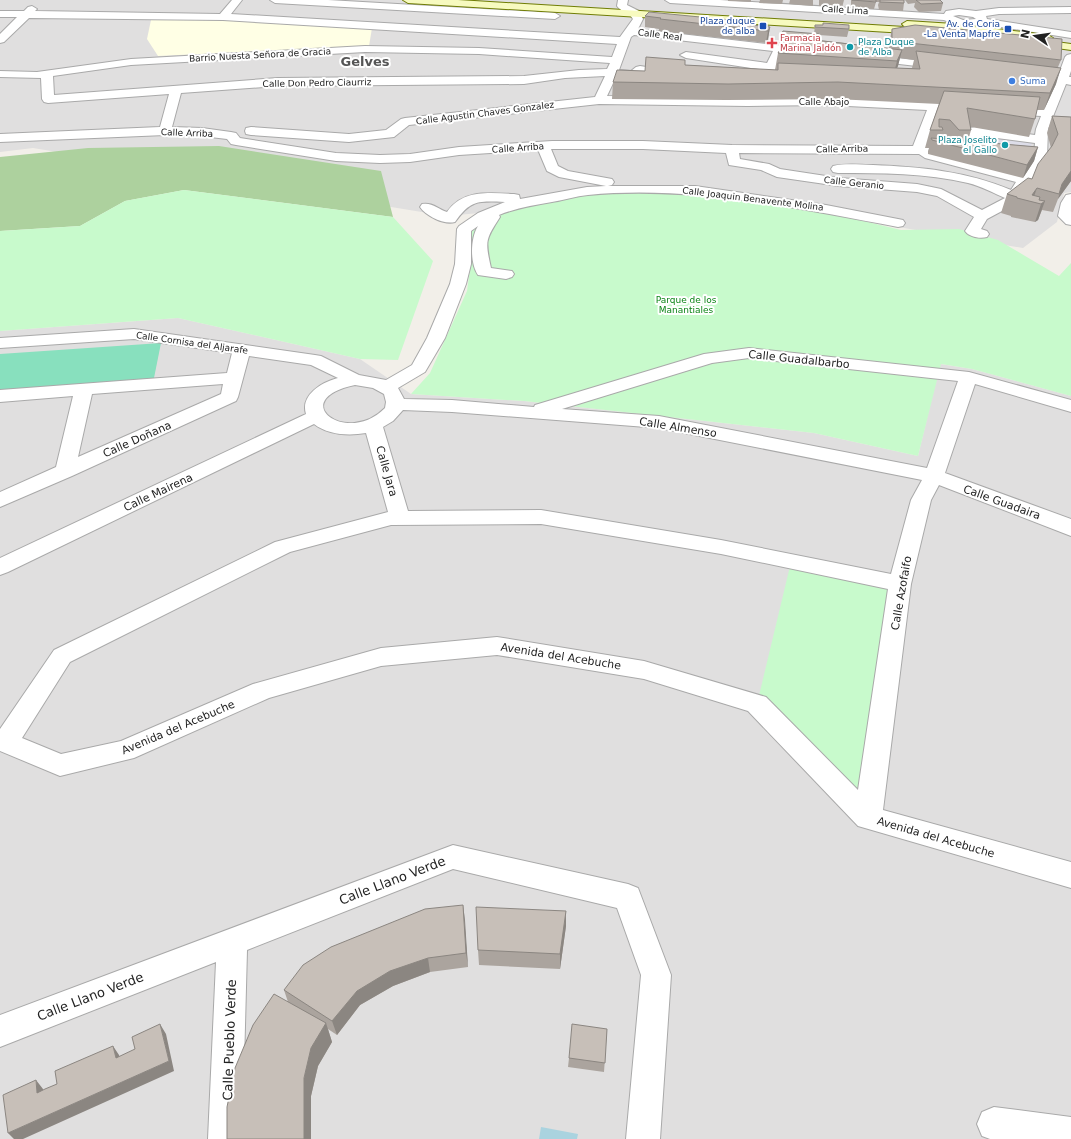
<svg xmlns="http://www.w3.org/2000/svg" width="1071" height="1139" font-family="'DejaVu Sans',sans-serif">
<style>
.residential{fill:#e0dfdf}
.education{fill:#ffffe5}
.forest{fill:#add19e}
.park{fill:#c8facc}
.pitch{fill:#88e0be}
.plaza{fill:#dddde8}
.water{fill:#aad3df}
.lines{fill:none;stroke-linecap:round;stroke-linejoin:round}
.street-casing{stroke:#a9a9a9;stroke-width:2}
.secondary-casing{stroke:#707d05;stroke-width:2}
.street{fill:#fff;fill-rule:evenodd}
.secondary{fill:#f7fabf;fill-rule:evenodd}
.wall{fill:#aba49e;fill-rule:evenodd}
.shaded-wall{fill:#8b8681}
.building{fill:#c7bfb8;stroke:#8b8681}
.transit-dot{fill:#1a4fb4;stroke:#fff;stroke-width:1.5}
.health-dot{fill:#e0444e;stroke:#fff;stroke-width:1.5}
.culture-dot{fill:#0f9aa8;stroke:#fff;stroke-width:1.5}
.shop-dot{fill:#3f7fe0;stroke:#fff;stroke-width:1.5}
.labels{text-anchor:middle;stroke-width:4;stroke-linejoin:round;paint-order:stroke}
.far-street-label{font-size:9px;fill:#222;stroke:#fff}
.far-transit-label{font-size:9px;fill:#164399;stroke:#fff;text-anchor:end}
.far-health-label{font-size:9px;fill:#be3a42;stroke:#fff;text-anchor:start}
.far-culture-label{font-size:9px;fill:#0d838f;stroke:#fff;text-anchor:start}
.far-shop-label{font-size:9px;fill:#366cbe;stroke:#fff;text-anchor:start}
.far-park-label{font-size:9px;fill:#0c8416;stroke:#fff}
.street-label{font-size:11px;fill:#222;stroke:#fff}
.far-district-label{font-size:13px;font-weight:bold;fill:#555;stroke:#fff}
.near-street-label{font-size:13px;fill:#222;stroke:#fff}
</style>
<rect width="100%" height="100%" fill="#f2efe9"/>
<path class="residential" d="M0 0H1071V192L1064 193 1057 222 1023 248 697 193 446 216 33 148 0 152Z
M178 318 360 359 411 394 524 401 814 433 918 456 940 364 972 369 1071 396V1139H0V331Z"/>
<path class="education" d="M151 20H228L372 28 369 46 158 56 147 39Z"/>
<path class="forest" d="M219 146 381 171 393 217 184 190 125 201 80 226 0 231V157L88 148Z"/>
<path class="park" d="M184 190 393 217 433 261 398 360 360 359 178 318 0 331V231L80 226 125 201Z
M652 191 693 192 822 211 901 230 959 229 998 240 1059 276 1071 263V396L972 369 941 364 918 456 814 433 524 401 411 394 430 373 467 291 472 254 469 231C514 194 596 194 652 191Z
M791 562 900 584 868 818 757 704Z"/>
<path class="pitch" d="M161 343 154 378 0 390V354Z"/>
<path class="plaza" d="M982 135 1032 143 1029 153 979 149 980 136Z"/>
<path class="water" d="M541 1127 578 1134 577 1139H539Z"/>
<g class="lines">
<g class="street-casing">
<path id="street" d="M232 0H242L231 14 620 37 633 19C629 12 621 12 617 6L618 0H628L627 5 639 11 643 19 638 29 793 47 799 50 793 53 783 52 768 86 764 87 745 85 743 82 745 79H760L764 70 686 58 680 55 686 52 767 63 773 51 634 35 631 37 619 70 631 71 636 67 640 66 673 71 677 72 679 74 677 76 673 77 643 73C635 81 627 77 616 77L607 96 748 98 828 97 931 102 935 101 969 104 973 105 975 108 973 111 939 110 927 146 962 148 964 151 962 154 944 155 1021 175 1031 161 1001 158 999 155 1001 152 1006 151 1034 153 1035 143 981 136V152L979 155H969L967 152 969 131 970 128 975 127 1035 135 1036 129 1041 116 1008 114 1004 113 1002 110 1004 107 1008 106 1044 109 1055 83 1028 79 1024 78 1022 76 1024 74 1028 73 1058 76 1065 57 1067 55 1071 54V71L1069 77H1071V85L1066 84 1048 129 1047 158 1015 204 987 219 981 229 987 231 989 234 987 237C980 239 969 237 965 231L974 217 937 196 917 192 839 186 777 177 761 170 729 165 726 153 643 149H551L558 166 568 171 612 179 614 182 612 185 608 186H695L826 205 898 219 903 220 905 223 903 226 898 227C798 208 689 185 588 195 576 196 564 200 552 202 534 205 516 208 499 215L500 217C485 240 485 241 491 268L512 271 514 274 512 277 506 279 478 275C470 263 470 239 478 226L471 231V264L466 284 445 338 425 372 398 388 404 399 452 400 534 407 535 405 704 354 749 348 969 372 1071 400V412L975 384 945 473 1071 519V536L939 485 931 500 911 584 883 810 1071 862V888L858 826 748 711 644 679 497 655 381 666 269 698 134 758 60 776 0 751V729L54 650 275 542 388 512 366 433C349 436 328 435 314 424L8 572 0 575V558L306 414C300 395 322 382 338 378L311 365 249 356 238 397 236 401 72 476 0 507V492L56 467 73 396 0 402V390L227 373 232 353 134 339 0 348V338L134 329 315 355 321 356 359 375 386 380 412 365 427 338 450 284 455 264 457 229 459 226 478 213 505 202C479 201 471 199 455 222 444 225 426 216 420 207L422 204C432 202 438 209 447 212 463 189 489 193 514 194L519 195 520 199 587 187 606 186 559 177 547 171 539 152 537 150 459 155 410 162 380 163 336 161 236 145 231 144 227 139 202 136 165 135 0 142V134L160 127 169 94 48 103 44 102 42 99 41 78 0 77V71L37 72 131 59 365 46 479 48 612 57 617 44 223 20 29 18 4 42 0 43V34L17 17H0V11H24L28 7 32 6 37 9 35 11 220 14ZM365 52 479 54 610 63 607 69 579 70 524 76 278 78 54 95 53 76 131 65ZM605 76 595 97 405 118 401 119 386 130 349 134 251 127 246 128 245 131 246 134 251 135 349 142 394 137 409 125 599 104 748 106 828 105 927 110 913 146 732 145 643 141H552L459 147 410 154 380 155 336 153 240 138 236 133 231 132 202 128 172 127 181 93 278 86 524 84 565 78ZM739 153 919 154 925 158 1016 182 1011 190C966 171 921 167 873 165 860 165 846 163 833 166L831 169 833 172 838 173C881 173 926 173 968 183 981 186 993 193 1005 198L982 210 941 189 917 184 839 178 780 169 769 164 740 159ZM749 358 958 381 927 468 659 416 562 409 712 363ZM223 384 221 394 78 457 92 394ZM355 385 373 388 384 394 386 402 385 408C347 447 285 400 355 385ZM403 410 452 412 659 428 922 480 911 500 891 574 721 540 541 510 408 511 383 427 393 421ZM541 524 721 554 888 589 858 790 766 697 644 661 497 637 381 648 253 684 121 741 61 754 22 738 70 662 290 552 391 525Z
M270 0H328L555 13 560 16 555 19 275 3Z
M665 0H720L944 14 946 11 959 9 976 11 999 8 1071 7V13L999 14 986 16 987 19 1071 32V38L982 24 963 26 951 23 944 20 670 3ZM959 15 973 17 976 19 963 20 953 16Z
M869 55 942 63 946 64 948 66 946 68 942 69 865 60 863 58 865 56Z
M1071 194V225L1066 224 1058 216 1061 203 1066 195Z
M453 845 628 884 638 888 671 975 660 1139H626L641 975 617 908 453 869 247 950 242 1139H208L216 962 0 1047V1015Z
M994 1107 1071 1117V1139H990L982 1136 977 1124 982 1112Z"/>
</g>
<g class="secondary-casing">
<path id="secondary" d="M403 0H458L905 27 902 24 907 21 954 24 1048 35 1053 38 1049 41 1071 44V50L1028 44 1027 42 1030 39 924 28 927 31 922 34 408 3Z"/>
</g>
<use href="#street" class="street"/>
<use href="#secondary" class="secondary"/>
</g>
<path class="wall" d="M728 0H751V2L728 1Z
M760 0H783L782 4 759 3Z
M790 0H813V6L789 4Z
M819 0H844L842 8 819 6Z
M851 0H904V3L903 11 879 10 878 5 879 2H876L874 9 851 8Z
M905 0H940L943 3 941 11 919 12 914 7 915 3 908 4Z
M645 16 741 21 753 19 752 25 770 27 768 39 766 43 659 31V29L645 27Z
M815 25 849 29 847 37 819 35 818 40 889 48V44L892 29 1061 60 1058 67 1056 84 1044 110H1037L1035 119 1029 137 971 127V130L968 141 1038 147 1034 161 1023 178 928 154V151L929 148H925L930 130 939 104 835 99 726 100 612 99 613 82 645 71 685 65 777 70H775L778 53 783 45H779L780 37 814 34ZM900 58 914 60 912 68H897ZM941 137 946 138 947 139H941Z
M1052 116 1071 117V181L1058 199 1053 212 1042 210 1038 220 1035 222 1011 217V216L1001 213 1007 194 1032 179 1051 148 1047 133Z
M463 905 468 967 430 972 393 986 360 1005 337 1035 328 1029 332 1042 318 1066 311 1096 288 1002 284 990Z
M566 911V926L560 969 479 965 478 950Z
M607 1029 604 1072 568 1067 569 1058Z"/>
<path class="shaded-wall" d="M770 27 768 39 766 43 768 31Z
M819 34 817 42 814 41Z
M902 50 898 66 893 77 897 61Z
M1061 68 1056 84 1044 110 1050 93Z
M1038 147 1034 161 1023 178 1027 165Z
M1071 171V181L1058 199 1062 184Z
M1037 188 1032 202V195Z
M1045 201 1038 220 1035 222 1041 204Z
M463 905 465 920 468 967 466 953Z
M566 911V926L560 969V954Z
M428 958 430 972 393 986 360 1005 337 1035 332 1021 357 991 390 971Z
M326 1023 332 1042 318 1066 311 1096V1139H304V1078L311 1048Z
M160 1024 166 1034 174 1071 23 1139H14L8 1133 169 1061Z
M113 1046 119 1055 122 1067 116 1058Z
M36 1080 43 1089 44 1101 37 1093Z"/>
<path class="building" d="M852 0H876V2Z
M880 0H904V3L880 2Z
M916 0H940L943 3 921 4Z
M649 12 741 21 742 19H753L752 25 770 27 768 31 660 19 661 18 645 16Z
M823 23 849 25V29L815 27V25H823Z
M915 25 1062 39 1061 60 892 41V29Z
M783 31 819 34 815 40 788 37 787 38 780 37Z
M788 37 902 50 897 61 778 53Z
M916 51 1061 68 1050 93 838 82 728 84 613 82 617 70 645 71 646 57 685 60V65L778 70V63L920 69Z
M944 91 1040 97 1035 119 967 108 971 130H959L950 120 939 119V127H942L943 130H930Z
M1052 116 1071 117V171L1062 184 1059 194 1037 188 1032 195 1040 197 1039 200 1045 201 1041 204 1017 198V197L1007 194 1028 178 1032 179 1038 164 1052 146 1058 134Z
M931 138 1038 147 1027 165 932 140Z
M463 905 466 953 428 958 390 971 357 991 332 1021 284 990 303 965 331 947 425 909Z
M476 907 566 911 560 954 478 950Z
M274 994 326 1023 311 1048 304 1078V1139H227V1107L235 1068 253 1025Z
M160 1024 169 1061 8 1133 3 1095 36 1080 37 1093 45 1089 57 1084 55 1071 113 1046 116 1058 135 1049 132 1037Z
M572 1024 607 1029 605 1063 569 1058Z"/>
<g class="transit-dot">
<rect x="759" y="22" width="8" height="8" rx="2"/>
<rect x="1004" y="25" width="8" height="8" rx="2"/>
</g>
<path class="health-dot" d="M770 37h4v4h4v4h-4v4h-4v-4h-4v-4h4z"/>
<g class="culture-dot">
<circle cx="850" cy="47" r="4"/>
<circle cx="1005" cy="145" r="4"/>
</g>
<circle class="shop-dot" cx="1012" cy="81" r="4"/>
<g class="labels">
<g class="far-street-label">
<text transform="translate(845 10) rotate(3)" y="3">Calle Lima</text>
<text transform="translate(660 35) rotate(7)" y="3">Calle Real</text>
<text transform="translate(260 55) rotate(-3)" y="3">Barrio Nuesta Señora de Gracia</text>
<text transform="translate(317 83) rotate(-1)" y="3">Calle Don Pedro Ciaurriz</text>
<text x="824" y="105">Calle Abajo</text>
<text transform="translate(485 113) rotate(-7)" y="3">Calle Agustin Chaves Gonzalez</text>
<text transform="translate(187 133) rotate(2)" y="3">Calle Arriba</text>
<text transform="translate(518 148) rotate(-4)" y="3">Calle Arriba</text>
<text transform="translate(842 149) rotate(-1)" y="3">Calle Arriba</text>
<text transform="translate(854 183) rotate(6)" y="3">Calle Geranio</text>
<text transform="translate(753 199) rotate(7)" y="3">Calle Joaquin Benavente Molina</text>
<text transform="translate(192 343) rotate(8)" y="3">Calle Cornisa del Aljarafe</text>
</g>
<g class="far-transit-label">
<text x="755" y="24">Plaza duque<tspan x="755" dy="10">de alba</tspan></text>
<text x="1000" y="27">Av. de Coria<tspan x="1000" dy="10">-La Venta Mapfre</tspan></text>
</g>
<g class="far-health-label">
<text x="780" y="41">Farmacia<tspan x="780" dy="10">Marina Jaldón</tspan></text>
</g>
<g class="far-culture-label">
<text x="858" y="45">Plaza Duque<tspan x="858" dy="10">de Alba</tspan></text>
<text x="997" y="143" text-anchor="end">Plaza Joselito<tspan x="997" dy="10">el Gallo</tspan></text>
</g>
<g class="far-shop-label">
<text x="1020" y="84">Suma</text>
</g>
<g class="far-park-label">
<text x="686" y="303">Parque de los<tspan x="686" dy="10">Manantiales</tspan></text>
</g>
<g class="street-label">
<text transform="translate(799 359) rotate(6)" y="4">Calle Guadalbarbo</text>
<text transform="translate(678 427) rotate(9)" y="4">Calle Almenso</text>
<text transform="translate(137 439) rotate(-24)" y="4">Calle Doñana</text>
<text transform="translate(387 471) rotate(74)" y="4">Calle Jara</text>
<text transform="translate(158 492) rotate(-25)" y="4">Calle Mairena</text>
<text transform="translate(1002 502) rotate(20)" y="4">Calle Guadaira</text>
<text transform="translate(901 593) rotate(-80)" y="4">Calle Azofaifo</text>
<text transform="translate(561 656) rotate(9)" y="4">Avenida del Acebuche</text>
<text transform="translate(178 727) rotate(-23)" y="4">Avenida del Acebuche</text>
<text transform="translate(936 837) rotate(16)" y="4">Avenida del Acebuche</text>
</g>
<g class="far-district-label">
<text x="365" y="66">Gelves</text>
</g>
<g class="near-street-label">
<text transform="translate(392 880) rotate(-21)" y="5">Calle Llano Verde</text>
<text transform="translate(90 996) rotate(-21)" y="5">Calle Llano Verde</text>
<text transform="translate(229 1040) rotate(-88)" y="5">Calle Pueblo Verde</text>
</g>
</g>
<g transform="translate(1035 36) rotate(283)" stroke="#ffffff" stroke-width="3" paint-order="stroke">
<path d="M0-3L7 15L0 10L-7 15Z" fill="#222222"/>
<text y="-6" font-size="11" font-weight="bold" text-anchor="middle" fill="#222222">N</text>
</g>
</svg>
